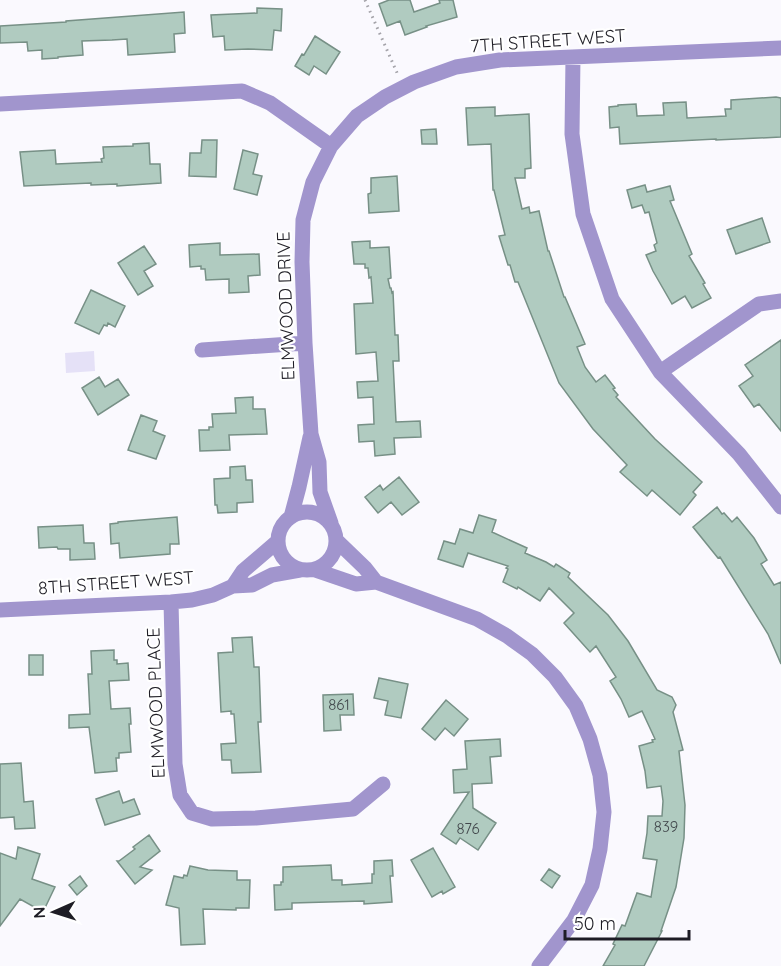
<svg xmlns="http://www.w3.org/2000/svg" width="781" height="966" font-family="Quicksand,sans-serif">
<style>
.green{fill:#e5e1f7}
.building{fill:#b0cbc0;stroke:#779086;stroke-width:1.5}
.lines{fill:none;stroke-linecap:round;stroke-linejoin:round}
.path{stroke:#a4a3a9;stroke-width:3;stroke-dasharray:1.5 4.5;stroke-linecap:butt}
.minor{stroke:#a195cd;stroke-width:15}
.labels{text-anchor:middle;stroke-width:4.5;stroke-linejoin:round;paint-order:stroke}
.number-label{font-size:15px;fill:#42484c}
.street-label{font-size:18px;fill:#1e1d25;stroke:#fff}
</style>
<rect width="100%" height="100%" fill="#faf9fe"/>
<path class="green" d="M94 351 95 371 66 373 65 353Z"/>
<path class="building" d="M389 0H410L414 12 440 3 439 0H453L457 17 426 26 427 27 405 35 400 21 387 26 379 4Z
M257 8 282 9 281 31 274 30 272 50 248 49 225 50 224 36 213 37 211 15 257 13Z
M184 12 185 33 174 34 175 52 128 55 127 39 112 40 82 41 83 55 58 57V58L42 59V50L28 51 27 42 0 43V26L66 22V21Z
M315 36 340 52 326 74 314 66 309 75 295 66 302 54 304 55Z
M776 97 781 98V137L716 140V139L620 144 619 127 610 128 609 107 618 106V105L636 104 637 116 664 115 663 103 686 102 687 118 726 116 725 109H731V100Z
M495 107V116L529 114 531 168 525 169V178H515L522 209 529 207 530 213 539 211 548 251H549L564 297H565L585 344 577 347 585 367 596 382 605 375 615 388 613 389 618 395 616 397 655 439 702 482 693 492 696 495 680 515 652 490 647 496 620 472 627 465 593 429 559 383 518 282H515L510 265H508L499 236 505 235 494 190H493L491 144 468 145 466 108Z
M436 129 437 144H422L421 130Z
M202 140H217L216 177 189 176 190 153H201Z
M149 143 150 164H160L161 183 117 186V184L91 185V183L24 186 20 152 55 150 56 164 102 162 101 159 104 158 103 147 133 146V144Z
M243 150 258 154 253 174 262 176 257 195 234 189Z
M397 176 399 211 369 213 368 194 371 193V178Z
M645 185 647 192 670 186 674 200 670 201 692 254 689 256 705 283 703 284 711 298 692 308 685 296 672 304 653 271 646 255 656 251 654 245 657 243 649 212 645 213 642 205 632 208 627 190Z
M762 218 770 242 736 254 727 230Z
M370 241V248L389 247 391 278 388 279 390 288H391L392 293 393 292 395 335H398L399 361H393L396 422 420 421 421 437 394 438 395 454 375 456 374 441 359 442 358 425 374 424 373 397 358 398 357 382 378 381 376 352 356 354 354 304 373 303 371 277 369 278 368 268H365V264H354L352 242Z
M220 243V255L259 254 260 275 248 276 249 292 229 293V279L206 280 205 269H201V266L190 267 189 245Z
M144 246 156 264 144 271 153 286 138 295 118 263Z
M91 290 125 306 115 327 108 323 107 326 104 325 99 334 75 323Z
M781 340V431L759 404 754 407 739 386 753 376 745 365Z
M99 377 105 387 118 379 129 395 98 415 82 388Z
M253 397V409H265L267 434 229 435 230 450 200 451 199 430H209V427H213L212 414 236 413 235 398Z
M141 415 157 421 153 431 165 436 156 459 128 450Z
M245 466 246 480H252L253 502 237 503V512L218 513 217 505H215L214 479 230 478V467Z
M399 477 419 502 402 515 391 502 378 513 365 497 380 485 383 490Z
M717 507 722 514 724 513 732 522 737 517 754 538 767 560 761 564 774 585 781 582V664L768 634 720 557 718 558 693 527Z
M479 515 496 520 492 532 527 548 525 553 546 562 554 567 556 564 570 573 568 577 608 615 628 641 657 690 672 697 676 705 673 712 683 750 679 751 685 805 684 838 676 887 661 931H662L644 966H603L615 945 613 944 622 925 625 926 637 893 651 897 657 860 643 858 647 833 648 816H662L663 801 661 786 647 788 645 771 639 746 653 742 652 740 655 739 642 711 629 717 621 699 610 681 616 677 596 646 590 652 564 623 574 613 549 588 540 601 518 587 517 589 503 582 508 569 506 568 508 566 468 553 463 567 438 559 444 541 455 544 460 529 473 533Z
M177 517 179 544H170V554L120 558 119 543 111 544 110 524 118 523V522Z
M83 525 84 543H94L95 559 70 560V549H58L57 547 39 548 38 527Z
M252 637 254 667H259L261 722H258L261 772 232 773 231 760H222L221 744 236 743 234 714H231V711L221 712 218 653 233 652 232 638Z
M114 650V660H117V664L128 663 129 680 109 681 111 709 130 708 131 724H129L131 752 119 753V758H116L117 771 95 773 89 727 69 728V715L90 714 88 674H92L91 651Z
M29 655H43V675H29Z
M379 678 408 684 401 718 385 715 388 701 374 698Z
M353 694 354 715H340L341 730 324 731 323 695Z
M446 700 468 719 454 736 445 728 435 740 422 729Z
M500 739 501 756 490 757 492 783 472 784 473 808 496 823 478 850 460 838 456 844 441 834 469 792 454 793 453 770 467 769 465 741Z
M21 763 24 802 33 801 35 828 15 829 14 817 0 818V764Z
M119 791 123 803 134 799 140 814 105 825 96 799Z
M149 835 160 851 140 867 152 870 135 884 117 861H119L135 849 133 847Z
M18 847 40 854 32 879 55 887 43 912 20 899 0 926V853L16 859Z
M433 848 455 887 443 894 442 891 432 897 411 860Z
M392 860 393 876H390L392 902 364 904V901L292 903V909L275 910 274 885H281V882H283V867L331 865 332 880H342V885L372 883V874H374V861Z
M190 866 208 870 237 871V880H250L249 908H236V910L203 909 205 944 181 945 179 908 166 905 174 876 183 878 184 875 187 876Z
M549 869 560 876 552 888 541 880Z
M80 876 87 886 77 895 69 885Z"/>
<g class="lines">
<path class="path" d="M365 0 398 75"/>
<path class="minor" d="M573 57 572 134 583 214 612 299 660 372 739 454 781 507
M0 104 242 91 270 103 331 146
M202 350 305 343
M660 372 759 304 781 301
M278 541a29 29 0 1 1 58 0a29 29 0 1 1-58 0Z
M291 517 299 487 310 437
M331 523 320 492 319 462 311 434 305 343 302 262 303 220 313 182 331 146 357 116 385 97 414 82 456 67 500 60 781 48
M337 541 365 568 376 582
M315 570 356 584 376 582 477 619 507 636 532 654 555 677 576 706 590 739 600 775 604 812 600 849 592 885 574 920 539 966
M233 586 243 571 278 541
M171 602 175 764 180 795 192 813 212 819 256 818 353 809 383 784
M0 610 171 602 192 600 213 595 233 586 252 585 272 575 300 570"/>
</g>
<g class="labels">
<g class="number-label">
<text x="339" y="710">861</text>
<text x="666" y="832">839</text>
<text x="468" y="834">876</text>
</g>
<g class="street-label">
<text transform="translate(548 41) rotate(-4)" y="6">7TH STREET WEST</text>
<text transform="translate(286 306) rotate(-92)" y="6">ELMWOOD DRIVE</text>
<text transform="translate(116 583) rotate(-4)" y="6">8TH STREET WEST</text>
<text transform="translate(156 703) rotate(-92)" y="6">ELMWOOD PLACE</text>
</g>
</g>
<g transform="translate(54 912) rotate(267)" stroke="#ffffff" stroke-width="4.5" paint-order="stroke">
<path d="M0-4.5L10 22L0 15L-10 22Z" fill="#1e1d25"/>
<text y="-9" font-size="16" font-weight="bold" text-anchor="middle" fill="#1e1d25">N</text>
</g>
<path d="M565 930v9h124v-9" fill="none" stroke="#1e1d25" stroke-width="3"/>
<text x="574" y="930" font-size="18" fill="#1e1d25" stroke="#ffffff" stroke-width="4.5" paint-order="stroke">50 m</text>
</svg>
